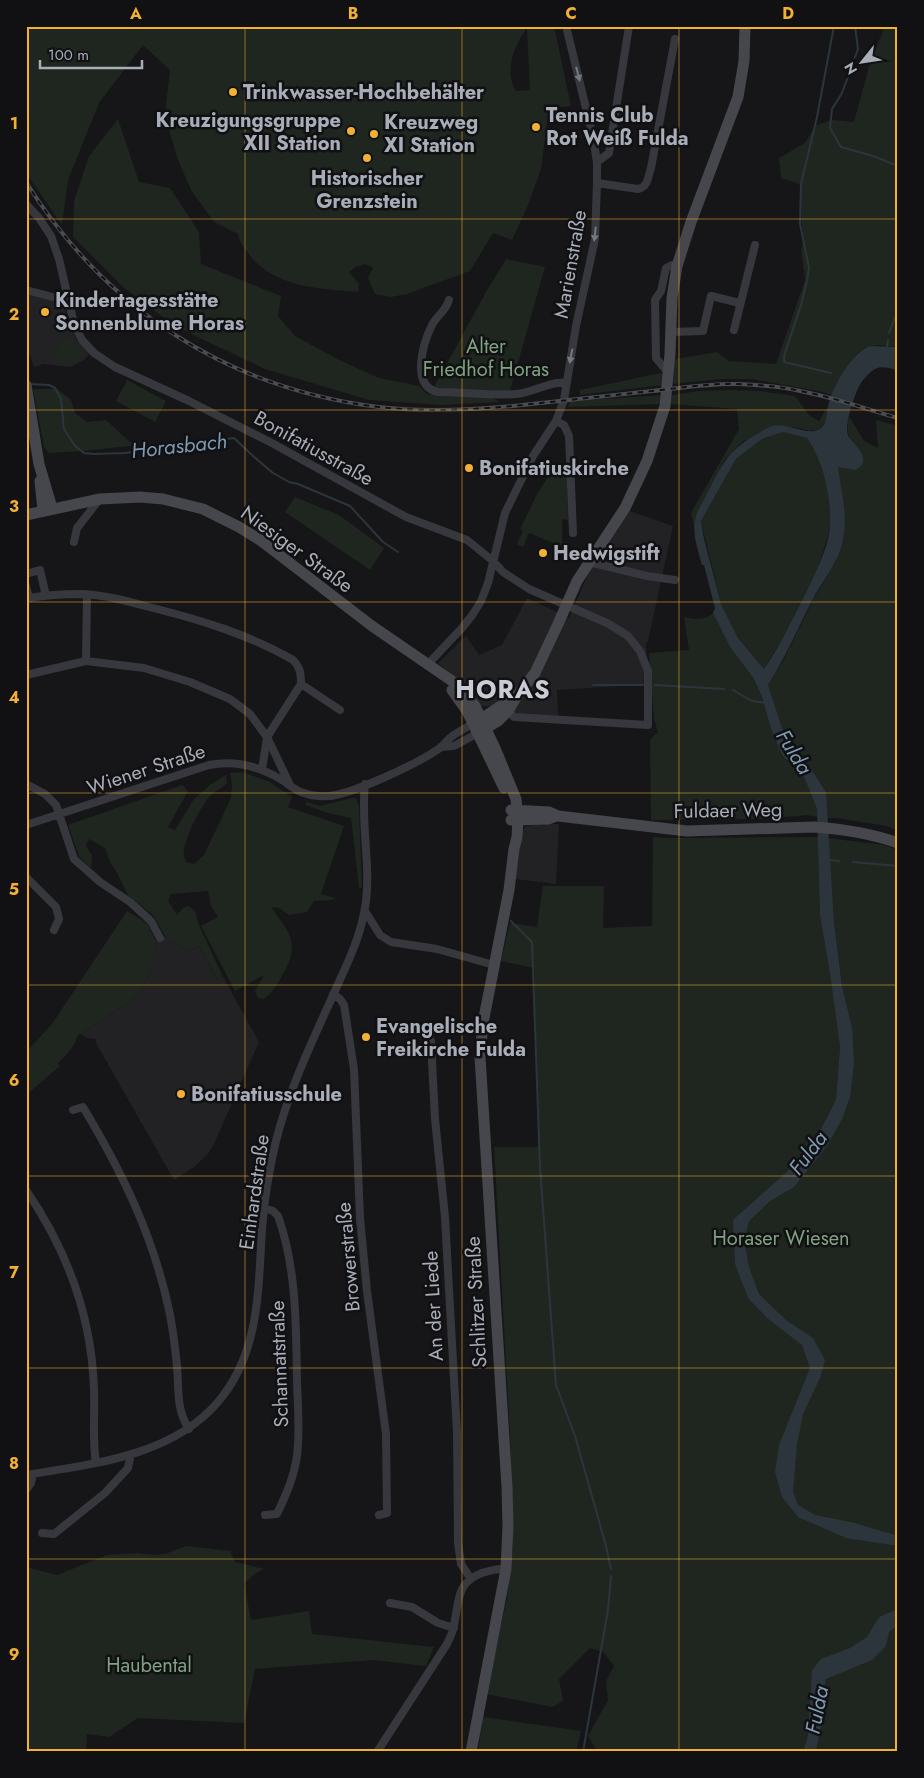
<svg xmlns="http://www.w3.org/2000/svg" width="924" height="1778" font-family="Jost,sans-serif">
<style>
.built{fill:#222225}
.green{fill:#1e261f;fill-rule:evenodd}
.water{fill:#2c353c;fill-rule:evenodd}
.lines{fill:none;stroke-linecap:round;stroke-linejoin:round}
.stream{stroke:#2c353c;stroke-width:2}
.street{stroke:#37383d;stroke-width:8}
.secondary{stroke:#45474d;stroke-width:11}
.rail-casing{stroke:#4a4c52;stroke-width:4}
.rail{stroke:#111113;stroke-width:2;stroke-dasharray:5.5;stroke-linecap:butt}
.oneway{fill:#757881}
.grid{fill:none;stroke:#f2b134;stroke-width:1;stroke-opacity:0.55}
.poi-dot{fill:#f2b134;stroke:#111113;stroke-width:2}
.labels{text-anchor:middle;stroke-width:5;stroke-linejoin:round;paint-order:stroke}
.poi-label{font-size:20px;font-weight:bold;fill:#a8adb8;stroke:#111113;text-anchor:start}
.street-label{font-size:20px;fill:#a8adb8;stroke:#111113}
.park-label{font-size:20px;fill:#7fa381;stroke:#111113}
.water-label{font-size:21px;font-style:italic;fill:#7f9bb3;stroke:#111113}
.district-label{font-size:25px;font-weight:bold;letter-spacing:1px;fill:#c9ccd4;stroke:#111113}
.neatline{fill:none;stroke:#f2b134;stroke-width:2}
.grid-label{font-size:16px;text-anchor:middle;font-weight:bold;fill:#f2b134}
</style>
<rect width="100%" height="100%" fill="#161618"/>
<path class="built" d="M26 293 63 304 76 339 89 354 84 360 70 367 43 364 34 367 26 343Z
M629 511 673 526 648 641 646 643 649 684 557 690 558 716 516 714 504 698 492 706H479L462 686 438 663 466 636 479 655 502 645 527 598 569 618 590 570Z
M535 824H559L556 884 515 879 522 833 525 827Z
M165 936 189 951 199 946 217 979 222 975 259 1042 214 1144 208 1154 194 1167 174 1180 96 1043V1039L87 1038 81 1034 140 994 153 963 156 941Z"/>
<path class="green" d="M26 26H554L571 106 549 108 541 169 528 205 512 240 493 233 470 271 407 294 391 297 375 294 368 278 373 268 365 264 356 267 349 272 359 284 358 292C322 289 277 288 251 257 245 249 240 244 238 234L214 222 191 190 178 160 168 127 166 105 170 70 143 45 99 103 68 180 62 225 26 173ZM527 28 530 90 516 91C503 71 515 45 527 28Z
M885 26H898V347C889 346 878 344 870 346 855 349 836 382 832 395L823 392 752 379H720L673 384 675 359 717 352 729 361 776 364 805 280 801 250 804 240 802 227 800 184 781 178 779 158 805 143 816 125 832 120 854 122 869 67Z
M118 119 139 182 170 188 199 232 201 264 281 296 278 316 295 336 339 360 379 378 419 386 427 394 493 398 500 402 441 405 369 400 265 369 175 326 123 287 73 237 74 201 89 156Z
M506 259 545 267 510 391 433 389 486 292Z
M70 336 84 354 76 362 65 366 53 353 60 344Z
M661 373 665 374 663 385 580 395V390Z
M127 380 166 401 155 422 116 401Z
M33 389H58L71 400 75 413 87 422 106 420 130 442 139 445 82 451 49 453 44 447Z
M730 390 758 391 795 396 809 415 819 421 828 406 826 420 820 429 810 431 793 427 743 441 724 461 696 517 695 529 691 513 739 429 737 409 670 404 672 395 699 391Z
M664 395 663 404 568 407 570 401Z
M849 416 864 441 878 448 876 420 898 426V831L887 826 836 818H827L826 792 809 766 784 737 768 685 782 663 814 598 834 564 843 541 838 467 862 453C850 440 845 434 849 416Z
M783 432 807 438C824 463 831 497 830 526 830 532 827 539 825 545 814 588 787 631 764 669L738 638 721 604 701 521 736 459 762 439Z
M567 472 568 520 562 519V542H569L568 549 529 533 523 547 517 544 523 531 520 529 538 492 551 473Z
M295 497 339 515 384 548 370 570 285 512Z
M713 613 730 647 754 679 762 697 771 729 782 755 804 777 817 809V817L807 815 761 819 651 820 650 739 658 732 654 719 649 653 689 650 684 617C694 619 705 621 713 613Z
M242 772 268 781 292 797 288 807 344 826 321 894 336 898 331 900 314 901 307 912 289 915 279 908 271 907C289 933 301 942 283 974 277 985 273 992 264 999L258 998 255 991 264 975 235 991 201 926 218 917 211 906 208 891 171 894 168 901 177 915 184 907 189 906 195 911 198 923 222 975 218 980 199 946 189 951 165 936 153 915 128 895 117 873 110 862 105 848 89 839 86 845 92 856 91 868 79 856 68 825 182 785 188 791 168 827 175 830 194 799 211 784 226 775 227 783C222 789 216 790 212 794 201 805 186 835 184 851 183 855 185 859 186 862L194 864 204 855 231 798 232 784 230 773Z
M352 798H356L359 806 362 888H359L351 818 328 813 306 805V802L320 806Z
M653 837 668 838 818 837 820 916 830 974 840 1047 836 1099 825 1120 838 1116 852 1027 842 986 834 922 828 838 884 845 898 850V1752H597L588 1736 608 1700 606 1681 614 1666 603 1652 590 1648 559 1679 563 1701 552 1707 486 1694 507 1598 513 1546 510 1435 494 1147H538L534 968 501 961 510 923 537 927 543 886H604L603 928 652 926Z
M127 911 147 923 156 941 153 963 140 994 81 1034 78 1035C74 1047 68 1054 58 1063L60 1066 26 1095V1052L52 1024Z
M186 1546 230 1551 235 1562 264 1569 256 1573 244 1583 251 1620 309 1611 312 1634 434 1647 426 1666 373 1660 255 1669 244 1723 138 1718 109 1737 87 1734 86 1752H26V1567L57 1575 107 1555 137 1553 157 1555 168 1553Z
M483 1717 581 1731 576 1752H478Z"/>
<path class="water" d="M870 346 898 347V370C890 369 882 365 875 369 870 372 864 378 861 383 855 392 844 425 848 435 852 443 862 449 863 458 864 464 860 467 856 470L838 467C841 491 848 515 843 539 840 560 824 579 814 597 798 627 786 657 768 685L785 737 809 766 826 792 834 922 842 986 852 1027 854 1063 850 1097 842 1119 827 1146 794 1187 770 1201 749 1221 744 1240 749 1267 759 1294 786 1320 813 1338 825 1360 820 1378 803 1414 797 1444 793 1492 798 1505 815 1515 855 1523 898 1536V1546L846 1538 798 1517 782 1497 775 1472 779 1445 810 1368 802 1345 767 1318 748 1298 735 1264 733 1220 810 1151 836 1099 840 1047 830 974 820 916 817 809 804 777 782 755 771 729 762 697 754 679 730 647 713 613 715 608 704 565H702C698 550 691 532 696 516 698 509 703 502 706 496 722 465 727 450 759 433 763 431 768 427 773 426 788 422 808 438 821 428 827 423 826 414 828 407 832 387 851 353 870 346ZM783 432 807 438C824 463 831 497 830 526 829 547 814 576 805 595 792 620 780 646 764 669L738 638 721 604 704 539 701 521 736 459 762 439Z
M898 1609V1625L889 1632 886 1646 872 1660 826 1679 822 1698 821 1727 816 1750 815 1752H803L808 1736 812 1670 821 1659 850 1648 867 1637 879 1617Z"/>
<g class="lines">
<path class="stream" d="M855 26 858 49 842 93 832 109 830 128 841 147 873 156 898 166
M889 333 898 310
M887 347 888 340
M831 373 784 362V356L801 305 807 281 809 268 800 224 801 184 817 117 834 26
M30 384 49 385 55 388 61 399 64 429 75 446 84 453 94 454 125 453 234 438 253 456 273 473 289 482 298 484 350 506 383 542 398 552
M593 685H643
M655 685 724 689
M733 690 752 701 765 703
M829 860 839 861
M853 862 898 866
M511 921 532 942 540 1167 556 1385 575 1436 606 1546 611 1569
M583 1752 608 1610 611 1576"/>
<path class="street" d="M597 162 609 153 629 26
M597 183 638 189C648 187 648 177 651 168L675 39
M26 204 39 218 51 236 59 259 74 324 82 340 94 353 115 367 189 401 270 442 406 517 467 540 493 561 503 572 529 589 607 623 628 636 640 651 648 671V725L514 717 508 711
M26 290 68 301
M449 300C446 311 437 315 432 325 423 343 410 386 438 392 464 392 491 396 516 394 533 393 549 381 565 383
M734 330 755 245
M671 332 703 331 711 296 740 303
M669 374 656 358 655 300 661 291 666 268 672 265 677 266
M556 421 564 425 569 436 573 533
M74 542 77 528 99 500
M589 562 647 576 675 580
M26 574 40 570 46 596
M26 586 29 598C46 595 64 594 82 594 106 595 130 602 153 608 201 620 250 635 293 660 300 667 301 673 301 684L267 737 262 770
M86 661 87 595
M428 664 462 628 473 614 481 601 488 583 505 513 533 456 556 421 564 400 576 326 595 239 597 183V162L593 137 566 26
M26 675 86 661 144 668 190 682 230 699 250 714 267 737 290 785
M301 684 340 710
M441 747 454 746 478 733
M26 784 45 794 56 805 74 859 100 882 130 902 151 921 160 938
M26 825 209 765C235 760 259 766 282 780 288 784 294 789 301 792 309 795 319 797 328 796 351 795 419 763 440 748 444 745 446 741 450 738 457 732 465 728 473 724
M26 877 56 907 59 919 54 930
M365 911 380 935 391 942 437 949 494 965
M333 994 340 999 344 1005 354 1069 360 1218 367 1291 386 1434 387 1513 379 1515
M425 1029 431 1041 435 1119 445 1217 457 1433 458 1543 461 1564 471 1579
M73 1110 83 1107C122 1172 153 1235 169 1310 173 1328 175 1347 177 1366 179 1388 176 1410 189 1429
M26 1190C67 1250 92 1318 94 1390 95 1415 92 1439 96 1463
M265 1208 273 1211 278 1216C297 1269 296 1328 297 1383 298 1407 300 1432 297 1456 294 1477 286 1495 277 1514L265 1515
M26 1475C93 1464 172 1456 218 1402 260 1353 258 1290 262 1230 264 1201 269 1170 276 1141 289 1089 312 1042 334 993 345 968 359 941 364 913 373 872 360 826 365 784
M26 1490 31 1483 33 1474
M42 1533 54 1534 105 1493 128 1468 131 1454
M390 1603 412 1607 438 1623 454 1628
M377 1752 447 1644C450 1638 453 1632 454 1625 459 1602 456 1582 482 1573 490 1571 498 1568 506 1569"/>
<path class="secondary" d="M26 385 39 464 52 508
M40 481 43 510
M26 515 100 499 140 497 163 499 203 509 239 527 260 540 372 626 455 683 462 690 475 706 495 748 516 799 518 820 517 837 514 849 509 890 483 1023 480 1057 507 1487 508 1526 506 1569 471 1752
M452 690 467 711 504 788
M475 723 516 696
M478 733 498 721 508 711 517 696 535 673 558 624 577 581 625 508 647 461 665 406 670 354 672 298 677 266 691 222 738 97 744 61 745 26
M511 810 549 812 558 816 687 831 814 827C843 829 870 833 898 843
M511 820 548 819 556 816"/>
<g class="rail-casing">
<path id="rail" d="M26 182C106 310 229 389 379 407 423 412 469 410 513 406 559 401 606 396 652 391 681 388 709 383 738 384 759 385 780 386 800 391 833 397 866 409 898 418"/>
</g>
<use href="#rail" class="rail"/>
</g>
<defs><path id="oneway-solid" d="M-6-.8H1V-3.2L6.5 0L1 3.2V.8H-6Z" transform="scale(1.25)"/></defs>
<g class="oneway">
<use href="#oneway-solid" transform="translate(578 74) rotate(76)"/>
<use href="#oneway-solid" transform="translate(595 234) rotate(96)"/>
<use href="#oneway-solid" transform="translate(571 356) rotate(101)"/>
</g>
<path class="grid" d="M245 26V1752M462 26V1752M679 26V1752M26 219H898M26 410H898M26 602H898M26 793H898M26 985H898M26 1176H898M26 1368H898M26 1559H898"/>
<g class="poi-dot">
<circle cx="233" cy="92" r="5"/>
<circle cx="536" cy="127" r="5"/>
<circle cx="351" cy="131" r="5"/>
<circle cx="374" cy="134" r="5"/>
<circle cx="367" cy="158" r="5"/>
<circle cx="45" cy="312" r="5"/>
<circle cx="469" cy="468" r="5"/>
<circle cx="543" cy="553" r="5"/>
<circle cx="366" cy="1037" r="5"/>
<circle cx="181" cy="1094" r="5"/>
</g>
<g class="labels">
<g class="poi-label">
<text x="243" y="99">Trinkwasser-Hochbehälter</text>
<text x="546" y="122">Tennis Club<tspan x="546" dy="23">Rot Weiß Fulda</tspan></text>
<text x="341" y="127" text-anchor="end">Kreuzigungsgruppe<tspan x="341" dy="23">XII Station</tspan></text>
<text x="384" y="129">Kreuzweg<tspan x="384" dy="23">XI Station</tspan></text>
<text x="367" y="185" text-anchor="middle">Historischer<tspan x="367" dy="23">Grenzstein</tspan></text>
<text x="55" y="307">Kindertagesstätte<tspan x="55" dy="23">Sonnenblume Horas</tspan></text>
<text x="479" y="475">Bonifatiuskirche</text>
<text x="553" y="560">Hedwigstift</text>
<text x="376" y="1033">Evangelische<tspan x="376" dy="23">Freikirche Fulda</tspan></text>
<text x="191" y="1101">Bonifatiusschule</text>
</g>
<g class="street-label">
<text transform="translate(570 264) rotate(-80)" y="7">Marienstraße</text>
<text transform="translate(314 448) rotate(29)" y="7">Bonifatiusstraße</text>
<text transform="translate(297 549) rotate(36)" y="7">Niesiger Straße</text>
<text transform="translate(146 769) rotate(-18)" y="7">Wiener Straße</text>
<text transform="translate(728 810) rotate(-1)" y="7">Fuldaer Weg</text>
<text transform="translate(254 1192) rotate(-82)" y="7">Einhardstraße</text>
<text transform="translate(348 1257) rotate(-95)" y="7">Browerstraße</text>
<text transform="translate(476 1302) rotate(-93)" y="7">Schlitzer Straße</text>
<text transform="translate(433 1306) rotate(-93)" y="7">An der Liede</text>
<text transform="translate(279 1364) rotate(-92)" y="7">Schannatstraße</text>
</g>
<g class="park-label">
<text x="486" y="353">Alter<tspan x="486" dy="23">Friedhof Horas</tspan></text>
<text x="781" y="1245">Horaser Wiesen</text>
<text x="149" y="1672">Haubental</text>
</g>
<g class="water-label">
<text transform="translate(179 446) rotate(-6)" y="7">Horasbach</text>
<text transform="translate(794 752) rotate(58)" y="7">Fulda</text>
<text transform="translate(808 1153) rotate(-53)" y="7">Fulda</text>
<text transform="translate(817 1710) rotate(-79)" y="7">Fulda</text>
</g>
<g class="district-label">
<text x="503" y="698">HORAS</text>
</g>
</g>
<rect width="924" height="1778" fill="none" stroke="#111113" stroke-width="55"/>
<g transform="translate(862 62) rotate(240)" stroke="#111113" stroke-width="4" paint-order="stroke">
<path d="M0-4L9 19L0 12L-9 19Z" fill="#a8adb8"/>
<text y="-8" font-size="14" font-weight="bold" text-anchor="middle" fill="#a8adb8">N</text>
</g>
<path d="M40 60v8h102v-8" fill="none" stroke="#a8adb8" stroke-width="2.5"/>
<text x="48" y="60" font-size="15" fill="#a8adb8" stroke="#111113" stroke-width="4" paint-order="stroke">100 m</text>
<rect x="28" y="28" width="868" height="1722" class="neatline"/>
<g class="grid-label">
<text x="136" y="19">A</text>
<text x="353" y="19">B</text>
<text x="571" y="19">C</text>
<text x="788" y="19">D</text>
<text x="14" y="129">1</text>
<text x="14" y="320">2</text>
<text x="14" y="512">3</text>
<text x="14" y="703">4</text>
<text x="14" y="895">5</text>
<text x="14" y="1086">6</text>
<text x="14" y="1278">7</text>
<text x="14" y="1469">8</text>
<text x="14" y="1660">9</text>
</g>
</svg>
